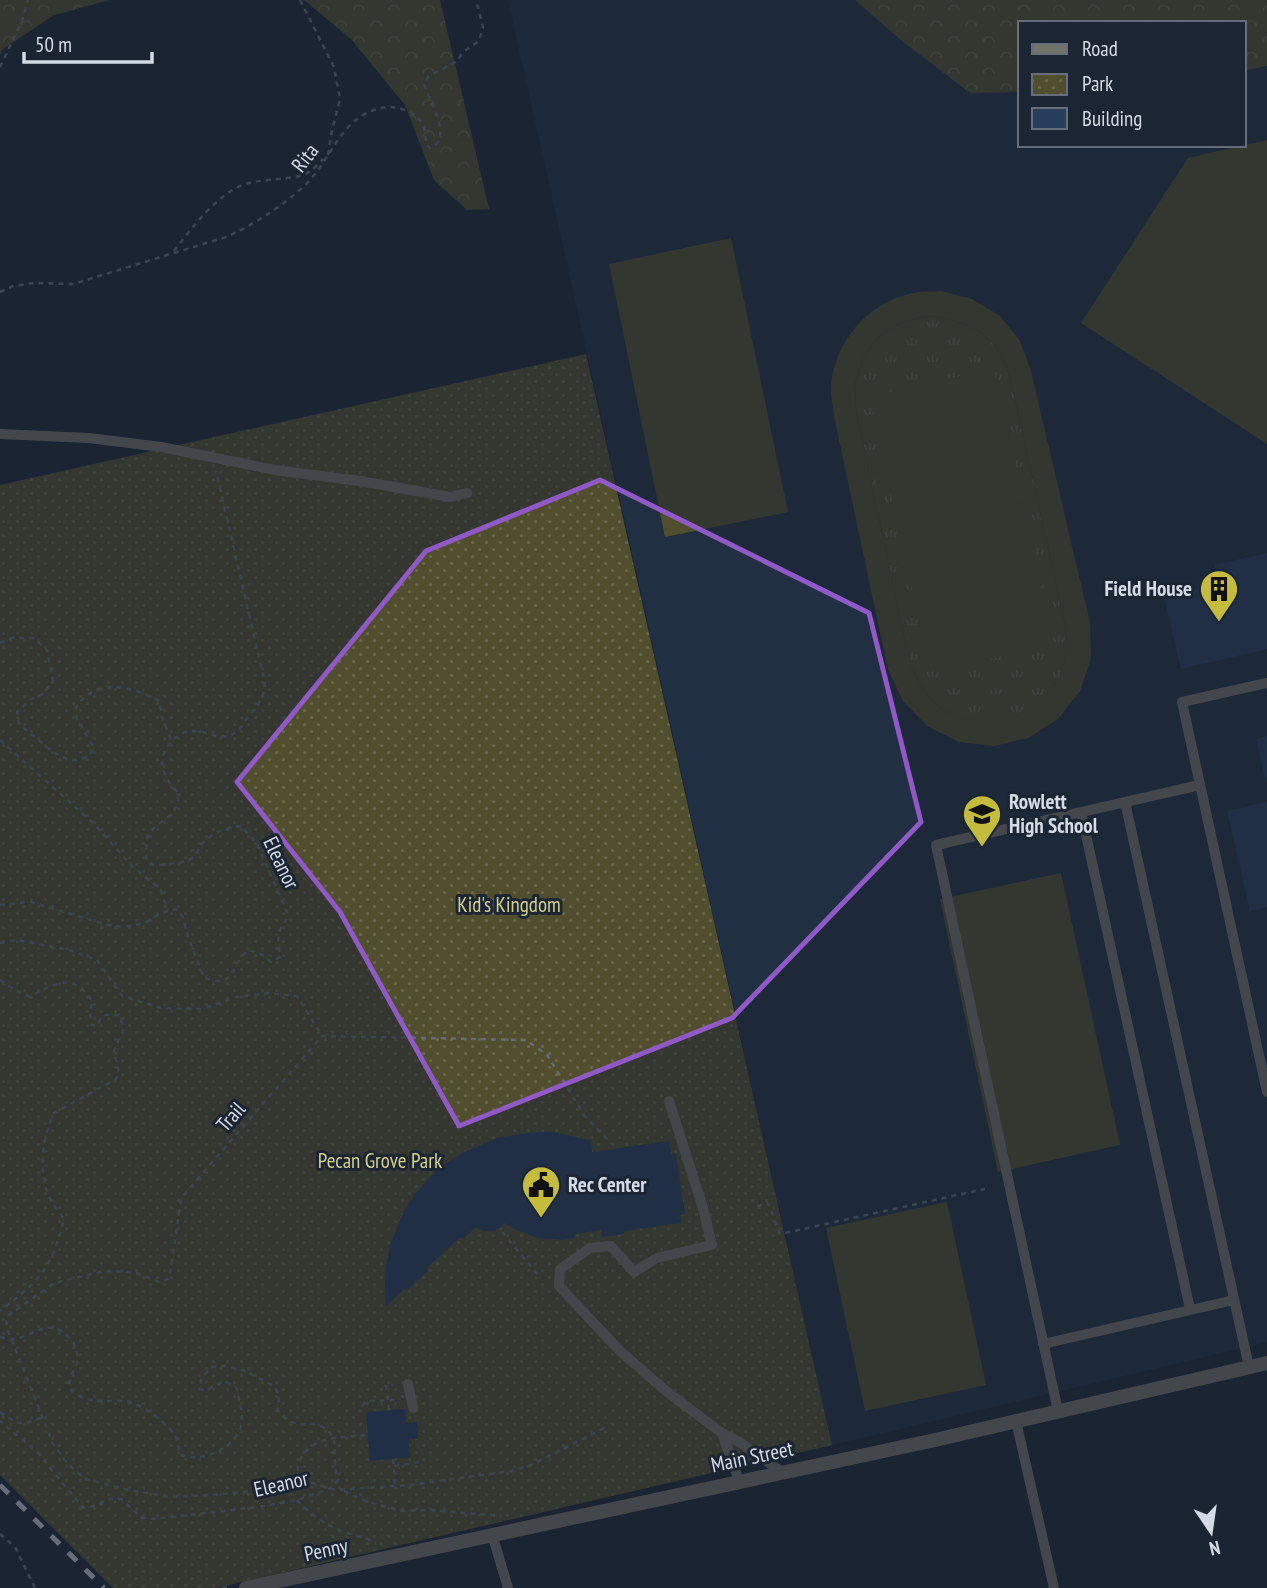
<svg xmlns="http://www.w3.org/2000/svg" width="1267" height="1588" font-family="'PT Sans Narrow',sans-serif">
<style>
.built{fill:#212f42}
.grass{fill:url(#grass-tufts)}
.forest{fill:url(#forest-crowns)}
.park{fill:url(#park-dots)}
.pitch{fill:#514e2d;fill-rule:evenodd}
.building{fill:#273d5c}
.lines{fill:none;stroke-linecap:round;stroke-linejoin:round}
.path{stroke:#636c78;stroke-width:2.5;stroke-dasharray:5 5;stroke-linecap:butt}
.service{stroke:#737269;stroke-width:10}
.tertiary{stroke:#737269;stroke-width:14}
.rail{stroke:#c0c8d2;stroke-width:5;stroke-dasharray:12 12;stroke-linecap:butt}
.marked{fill:none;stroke:#9158c8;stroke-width:5;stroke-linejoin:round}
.labels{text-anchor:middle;stroke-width:6;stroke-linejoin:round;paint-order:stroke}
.street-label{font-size:21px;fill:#d4dbe5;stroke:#1b2533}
.poi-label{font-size:21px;font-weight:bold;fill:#d4dbe5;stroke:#1b2533;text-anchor:start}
.park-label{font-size:21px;fill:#d5d089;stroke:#1b2533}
</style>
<defs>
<pattern id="grass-tufts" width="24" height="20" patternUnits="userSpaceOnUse" patternTransform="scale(1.75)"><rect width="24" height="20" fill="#514e2d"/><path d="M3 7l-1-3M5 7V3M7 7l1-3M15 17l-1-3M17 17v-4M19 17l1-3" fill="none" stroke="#69674b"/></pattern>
<pattern id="forest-crowns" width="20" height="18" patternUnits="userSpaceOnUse" patternTransform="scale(1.75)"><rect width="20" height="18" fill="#514e2d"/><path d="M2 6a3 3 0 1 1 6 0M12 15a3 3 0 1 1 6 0" fill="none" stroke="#69674b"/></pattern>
<pattern id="park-dots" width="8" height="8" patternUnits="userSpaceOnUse" patternTransform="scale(1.75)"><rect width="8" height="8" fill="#514e2d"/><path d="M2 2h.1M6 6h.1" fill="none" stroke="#69674b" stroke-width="1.8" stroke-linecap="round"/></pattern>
</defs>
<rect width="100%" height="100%" fill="#1b2533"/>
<path class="built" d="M508 0H855L903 42 970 93 1020 92V145H1244V71L1267 66V1342L832 1445Z"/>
<path class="grass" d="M929 316C958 320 979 325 998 350 1003 357 1006 367 1010 376L1066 628C1066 637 1068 647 1066 655 1058 712 987 741 941 708 926 697 918 681 910 664L856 411 855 384 863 358 879 337 902 322Z"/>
<path class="forest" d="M0 0H110L54 15 3 49 0 55Z
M304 0H440L489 209 467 210 434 180 405 105 351 39Z
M855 0H1267V66L1244 71V23H1020V92L970 93 903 42Z"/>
<path class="park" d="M586 354 832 1445 216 1588H113L0 1475V485Z"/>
<path class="pitch" d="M1267 140V444L1081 323 1188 158Z
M731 238 788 512 665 537 609 264Z
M941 291 972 299 1000 316 1020 341 1031 371 1090 623 1091 658 1080 691 1058 719 1028 738 994 746 959 742 927 726 903 701 888 670 834 416C833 406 830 394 831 384 836 341 867 304 909 294 919 291 931 292 941 291ZM929 316C958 320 979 325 998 350 1003 357 1006 367 1010 376L1066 628C1066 637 1068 647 1066 655 1058 712 987 740 941 708 926 697 918 681 910 664L856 411 855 384 863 358 879 337 902 322Z
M994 369 1054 645 930 672 870 396Z
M1061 873 1120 1145 998 1172 940 899Z
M947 1202 986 1385 865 1411 826 1228Z"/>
<path class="building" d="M1267 553V649L1181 669 1164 596 1219 584 1214 565Z
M1267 736V782H1266L1256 739Z
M1267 802V907L1250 911 1227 811Z
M534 1132H553L590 1140 592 1152 669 1141 671 1154H676L685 1214 680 1215 681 1223 624 1231V1234L602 1237 601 1230 575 1234V1238L563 1240 538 1238 516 1230 504 1223 500 1228 494 1231H483L476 1227 463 1239 460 1237 426 1269 428 1271 406 1291 404 1289 386 1306 385 1286 386 1266 390 1246 397 1227 405 1209 417 1192 430 1177 445 1164 462 1153 497 1138Z
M405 1409 406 1423 417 1422 418 1439H409L410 1457 370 1461 366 1412Z"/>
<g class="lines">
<path class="path" d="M300 0 334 67 340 99 332 130 328 155
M0 67 22 21 28 0
M174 251C192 228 210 203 236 188 257 176 291 183 311 171 315 168 319 163 323 159
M0 292 13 286 34 283 73 284 226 237C253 225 281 207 303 187 333 160 338 118 381 108 390 106 399 107 407 111 424 118 425 129 426 145L430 148C454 140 429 100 424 84L428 77 457 61 463 52 479 41 483 27 476 0
M0 643 12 638H33L47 650 53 681 43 694 31 699 17 712 19 724 53 752 71 761 88 757 94 748 77 719 76 707C97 677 131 686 159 701L163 720 172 742
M0 740 93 823 133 867 160 889 168 910
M0 905 31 902 108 925 124 927 145 923 161 913 176 909 183 917 187 934 204 978C237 990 229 964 249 950L263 955 271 962 280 957C279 948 277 938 280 930 284 922 287 922 287 912L257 844 241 826C226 827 211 833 201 845 198 850 197 855 192 858 182 864 164 865 153 865L146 858C146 851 146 842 148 836 155 821 175 820 178 800 179 792 172 787 168 781 160 767 160 754 171 742 197 715 217 748 236 732 241 728 245 721 249 716 259 704 264 698 265 683L216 471
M0 943 17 940 69 950 97 960 122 996 161 1008 202 1009 237 997 267 993 297 996 322 1036
M0 980 17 991 30 997C54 983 74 972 92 1001L90 1013 91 1025H97L103 1015H119L124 1028 114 1051 119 1072 116 1079 54 1113C42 1138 37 1175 51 1201 55 1207 60 1213 64 1219 60 1236 54 1255 44 1270 34 1285 14 1300 0 1311
M757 1206 768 1203 780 1234 985 1189
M502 1232 538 1275
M0 1337C1 1337 9 1339 10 1339 27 1340 40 1323 57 1329 70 1334 80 1348 77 1363 74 1373 61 1387 77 1395 94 1404 108 1400 125 1401 139 1402 171 1425 176 1438 178 1442 179 1449 179 1454 200 1464 236 1449 241 1425 244 1412 239 1400 236 1387L224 1381 205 1391 199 1388 201 1380 211 1367 226 1366 245 1371 274 1386 279 1395 278 1410C297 1435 307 1416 326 1429 329 1431 331 1435 334 1438L335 1467 338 1480 329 1489 297 1500 259 1507 153 1519 142 1518 121 1499H108L99 1505 83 1508 38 1453 0 1421
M362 1406 366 1401 398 1400
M389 1410 386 1386 393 1385
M0 1412C20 1425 20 1427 42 1417
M604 1428 531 1465 511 1471 410 1485 335 1490 302 1480 265 1490 213 1495 170 1497 129 1490 85 1479 67 1463 53 1444 9 1333 6 1320 9 1315 54 1283 105 1271 134 1272 159 1282 168 1279 171 1269 181 1198 322 1036 526 1040 547 1055 585 1116 609 1141
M393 1459 395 1486
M394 1466 421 1462
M302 1480C301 1476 299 1473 298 1469 298 1464 301 1457 304 1453 319 1435 346 1437 368 1435
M344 1491 367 1502 403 1511 431 1510 501 1516
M297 1500C310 1513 326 1526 344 1532 355 1536 365 1537 376 1543
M0 1534 15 1547 35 1588
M222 1588 231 1586"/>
<path class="service" d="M0 434 89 438 161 447 275 470 360 481 450 497 467 493
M1267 683 1182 702 1267 1092
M1125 802 1249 1367
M1081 812 1190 1309
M669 1101 703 1208 712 1245 657 1258 634 1272 611 1246 590 1248 560 1269 559 1286 620 1351 666 1391 722 1433 741 1443 782 1472
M1043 1344 1234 1300
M408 1384 413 1408
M1058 1411 936 845 1200 785
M1016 1421 1054 1588
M722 1433 739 1481
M492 1534 508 1588"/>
<path class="tertiary" d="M246 1588 935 1440 1267 1363"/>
<path class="rail" d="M0 1485 104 1588"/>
</g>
<path d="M0 0H1267V1588H0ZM600 480 869 613 921 822 732 1018 459 1126 340 912 237 782 426 551Z" fill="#1b2533" fill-opacity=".55" fill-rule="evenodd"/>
<path class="marked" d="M600 480 869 613 921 822 732 1018 459 1126 340 912 237 782 426 551Z"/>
<defs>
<g id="building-pin" transform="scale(2.0125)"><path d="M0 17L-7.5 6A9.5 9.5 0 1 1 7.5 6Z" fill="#c6bc3c" stroke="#1b2533"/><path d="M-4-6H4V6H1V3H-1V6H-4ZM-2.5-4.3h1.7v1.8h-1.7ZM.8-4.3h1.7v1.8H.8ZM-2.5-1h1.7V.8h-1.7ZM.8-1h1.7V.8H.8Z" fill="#111"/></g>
<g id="school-pin" transform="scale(2.0125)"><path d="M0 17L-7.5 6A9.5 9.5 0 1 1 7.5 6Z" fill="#c6bc3c" stroke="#1b2533"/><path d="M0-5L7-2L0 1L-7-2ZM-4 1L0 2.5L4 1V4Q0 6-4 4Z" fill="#111"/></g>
<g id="civic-pin" transform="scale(2.0125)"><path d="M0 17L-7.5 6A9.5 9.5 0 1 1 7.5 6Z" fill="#c6bc3c" stroke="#1b2533"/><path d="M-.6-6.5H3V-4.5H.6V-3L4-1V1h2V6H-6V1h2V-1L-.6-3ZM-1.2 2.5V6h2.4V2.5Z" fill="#111"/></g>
</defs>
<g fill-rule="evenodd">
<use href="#building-pin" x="1219" y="589"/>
<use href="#school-pin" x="982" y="814"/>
<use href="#civic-pin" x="541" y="1185"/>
</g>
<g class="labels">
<g class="street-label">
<text transform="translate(305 158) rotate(-52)" y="7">Rita</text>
<text transform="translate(281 863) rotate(64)" y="7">Eleanor</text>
<text transform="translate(231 1117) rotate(-49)" y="7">Trail</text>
<text transform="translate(752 1457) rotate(-12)" y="7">Main Street</text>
<text transform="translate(281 1484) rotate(-13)" y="7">Eleanor</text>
<text transform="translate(326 1550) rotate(-12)" y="7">Penny</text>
</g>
<g class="poi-label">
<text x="1192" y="596" text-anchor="end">Field House</text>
<text x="1009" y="809">Rowlett<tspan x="1009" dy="24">High School</tspan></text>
<text x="568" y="1192">Rec Center</text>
</g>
<g class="park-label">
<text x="509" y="912">Kid's Kingdom</text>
<text x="380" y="1168">Pecan Grove Park</text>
</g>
</g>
<rect x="1018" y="21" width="228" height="126" fill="#1b2533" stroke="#656e7a" stroke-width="2"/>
<rect x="1032" y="44" width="35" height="10" fill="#737269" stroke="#656e7a" stroke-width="2"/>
<text x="1082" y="56" font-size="21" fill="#d4dbe5">Road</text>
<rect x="1032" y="74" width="35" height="21" fill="url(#park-dots)" stroke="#656e7a" stroke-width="2"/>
<text x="1082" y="91" font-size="21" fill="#d4dbe5">Park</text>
<rect x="1032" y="108" width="35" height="21" fill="#273d5c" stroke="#656e7a" stroke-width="2"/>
<text x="1082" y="126" font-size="21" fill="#d4dbe5">Building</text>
<g transform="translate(1211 1532) rotate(167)" stroke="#1b2533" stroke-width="5" paint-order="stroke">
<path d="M0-5L12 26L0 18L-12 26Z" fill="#d4dbe5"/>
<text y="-10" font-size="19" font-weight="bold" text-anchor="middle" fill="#d4dbe5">N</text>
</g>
<path d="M24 52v10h128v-10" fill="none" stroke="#d4dbe5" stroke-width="3.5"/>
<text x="35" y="52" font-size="21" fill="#d4dbe5" stroke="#1b2533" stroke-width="5" paint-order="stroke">50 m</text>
</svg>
